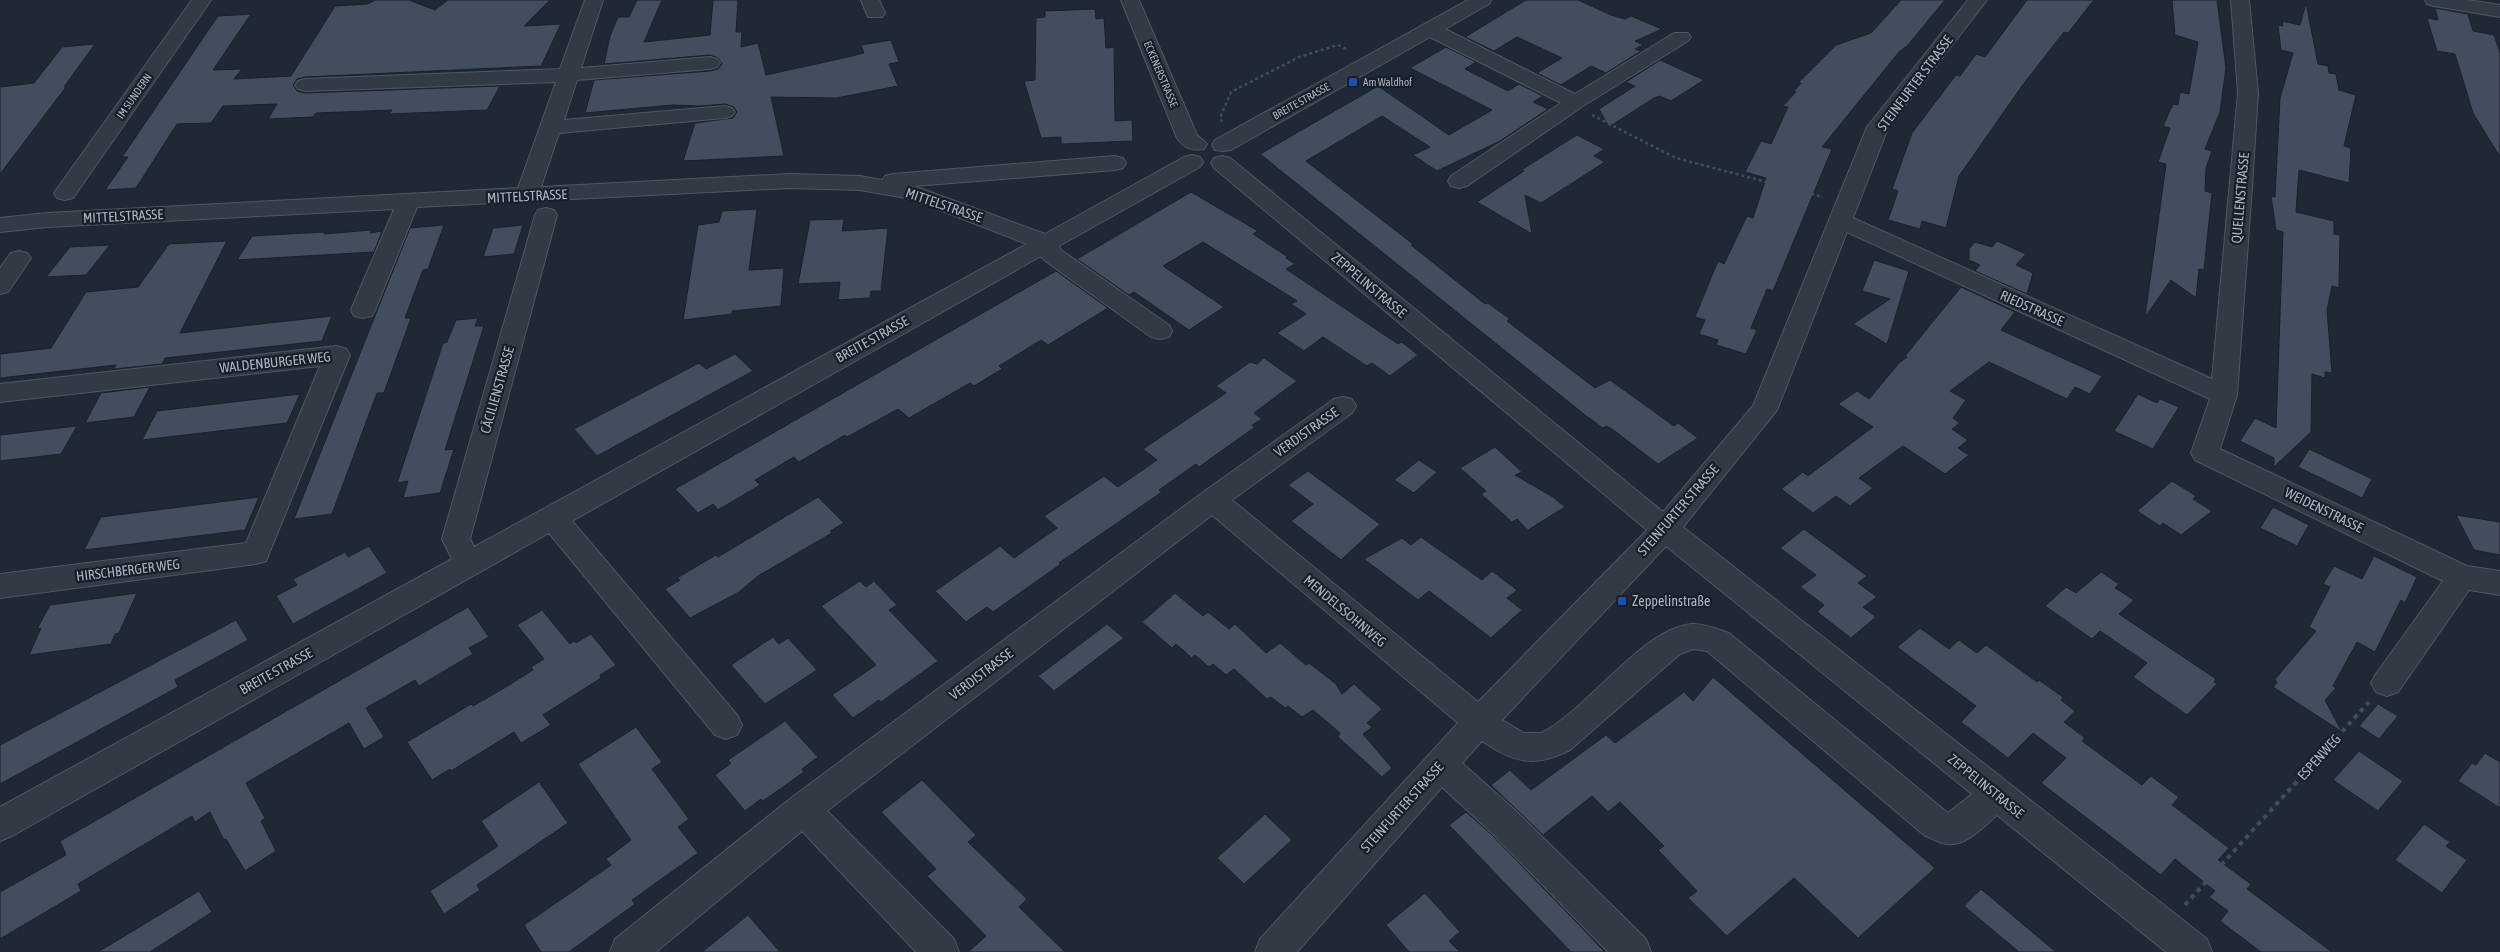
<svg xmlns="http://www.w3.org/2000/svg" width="2500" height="952" font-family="'Asap Condensed',sans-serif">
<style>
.building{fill:#424d5d;stroke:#1a212c}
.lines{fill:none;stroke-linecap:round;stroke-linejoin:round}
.minor-casing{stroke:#505764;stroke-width:2}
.path-far1{stroke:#3e5053;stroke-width:2.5;stroke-dasharray:3 3;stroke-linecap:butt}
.path{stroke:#3e5053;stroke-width:4;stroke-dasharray:4.5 4.5;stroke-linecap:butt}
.minor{fill:#323a45;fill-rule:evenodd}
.transit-dot{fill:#1a4fb4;stroke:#181f2a;stroke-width:2}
.labels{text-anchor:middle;stroke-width:4.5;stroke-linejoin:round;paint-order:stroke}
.far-street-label{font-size:11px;fill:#acb4c3;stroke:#181f2a}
.far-poi-label{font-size:11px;fill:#acb4c3;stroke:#181f2a;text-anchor:start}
.street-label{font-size:14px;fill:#acb4c3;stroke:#181f2a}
.poi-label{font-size:14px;fill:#acb4c3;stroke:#181f2a;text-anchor:start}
</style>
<rect width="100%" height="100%" fill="#1f2835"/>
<path class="building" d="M375 0H409L435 10 448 0H550L524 26 561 24 541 66 305 77 297 79 293 85 297 91 305 93 500 86 487 110 389 114 392 110 316 113 313 117 268 119 277 104 223 106 211 123 177 124 136 188 105 190 128 157H122L218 16 251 14 213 70 242 69 234 79 291 76 335 6 368 4Z
M637 0H662L644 42 710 35 713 0H738L736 32H742L741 47 758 43 766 75 848 57 864 53 861 45 891 40 899 62 889 64 898 86 836 98 771 97 784 156 683 161 695 123 733 118 737 112 734 107 725 104 700 106 672 105 585 113 594 80 710 71 718 69 722 64 718 58 710 55 604 64 610 36 618 17H629Z
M1526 0H1578L1611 15 1625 19 1631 16 1662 29 1635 41 1643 45 1635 49 1641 51 1606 73 1591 66 1561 85 1537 73 1562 58 1517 37 1494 51 1465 37Z
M1901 0H1945L1908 45 1899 52 1822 147 1832 149 1773 291 1767 289 1751 328 1757 330 1746 354 1716 345 1718 340 1699 334 1705 320 1695 317 1718 261 1724 264 1747 216 1753 218 1766 178 1745 172 1761 141 1771 144 1788 107 1783 106 1796 92 1794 91 1801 83 1799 82 1836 45 1871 33Z
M2027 0H2094L2068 33 2064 32 2022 86 1959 176 1946 228 1922 221 1920 229 1888 220 1898 191 1892 189 1912 133 1956 75 1960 76 1976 54 1985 57Z
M2172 0H2217L2226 68 2220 112 2205 149 2212 151 2206 168 2205 191 2212 193 2204 270 2199 269 2196 298 2171 280 2145 317 2166 164 2158 162 2170 128 2163 126 2173 104 2178 105 2180 92 2189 94 2198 42 2175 35Z
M2306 3 2318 64 2328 66 2329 73 2336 74 2339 90 2356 95 2344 146 2351 148 2349 183 2299 170 2296 212 2334 221V234L2340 235 2339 288 2332 286 2327 310 2332 373 2325 372V378L2312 374 2311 432 2274 467V458L2240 441 2255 418 2276 428 2283 232 2276 230 2271 196 2275 197 2280 98 2293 53 2281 50 2278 25 2283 26 2282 21 2300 25Z
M2435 8 2468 14 2473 31 2494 35 2500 53V157L2473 113 2455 54 2437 51 2427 18 2438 20Z
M1095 9 1096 19 1104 18 1106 48 1114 47 1115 121 1132 120 1133 141 1061 144V137L1041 138 1024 81 1035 80 1036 18 1045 17V11Z
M95 44 64 87H66L0 174V87L34 83 62 47Z
M1446 47 1476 62 1465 69 1508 91 1519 84 1543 96 1533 102 1548 109 1500 141 1437 171 1413 155 1430 147 1382 116 1306 161 1413 244 1411 245 1485 304 1488 303 1510 319 1507 321 1595 388 1610 380 1674 426 1678 423 1698 438 1658 464 1612 429 1606 426 1603 428 1585 415 1260 154 1378 86 1449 135 1492 110 1410 68Z
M1660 60 1704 80 1671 101 1660 96 1654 98 1609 127 1599 109 1635 86 1626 82Z
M1577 135 1604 149 1594 156 1605 162 1541 203 1525 195 1532 234 1477 202 1524 171 1521 170Z
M1191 192 1258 231 1253 234 1288 257 1286 258 1295 264 1286 269 1398 344 1402 342 1418 355 1390 376 1372 363 1367 366 1323 337 1304 351 1277 333 1306 314 1291 304 1297 301 1203 242 1163 266 1224 307 1189 330 1134 292 1129 295 1077 259Z
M757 209 749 270 784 268 781 306 732 311V314L683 320 698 225 719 222 722 211Z
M844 219 842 231 888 228 881 291H871L870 298 838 300 840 282 798 284 810 220Z
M444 225 428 269 423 270 405 318H411L384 393H377L332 514 294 519 410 228Z
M523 225 514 254 483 257 493 228Z
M372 230 370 233 382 231 374 252 237 260 252 236 325 232 324 234Z
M227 241 180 333 332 316 322 341 165 358 162 364 114 369 116 365 0 378V354L51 348 86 292 138 287 169 244Z
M1997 241 2026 254 2016 265 2033 273 2027 294 1975 271 1980 265 1969 260V249L1975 242 1992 247Z
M110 245 86 275 46 277 70 247Z
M1874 260 1909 271 1887 344 1853 324 1890 299 1862 291Z
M1056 271 1108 308 1048 345 1041 340 999 366 1002 369 974 386 970 383 909 418 898 409 847 437 845 435 799 462 794 457 755 480 760 485 718 510 713 504 698 513 675 489Z
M1961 287 2015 312 2001 330 2102 376 2090 394 2075 387 2067 399 1989 362 1950 391 1966 400 1953 418 1960 423 1952 429 1968 440 1958 448 1969 455 1945 474 1903 446 1859 478 1873 488 1850 506 1836 496 1813 513 1781 489 1803 472 1808 476 1873 427 1838 404 1857 391 1869 399 1899 363 1907 357 1905 356Z
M478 318 475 326H484L445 450 454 449 440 493 403 498 408 481 397 483 443 343 447 342 456 320Z
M735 354 753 371 597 456 574 429 699 363 706 369Z
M1264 358 1297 381 1254 413 1262 419 1252 425 1255 427 1199 467 1196 464 1159 490 1162 492 1059 563 1061 564 993 612 987 607 966 622 935 591 1000 546 1014 558 1057 528 1044 516 1104 476 1118 487 1157 460 1143 449 1226 393 1216 386 1250 362 1257 364Z
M150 387 134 417 85 423 101 393Z
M300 394 287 423 142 440 157 411Z
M2138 394 2157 403 2160 399 2179 407 2153 449 2114 431Z
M77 426 61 454 0 461V435Z
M1495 447 1522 472 1515 475 1553 497 1565 507 1528 530 1517 519 1512 522 1481 494 1486 491 1460 468Z
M2309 449 2372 479 2362 498 2298 467Z
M1419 460 1437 472 1414 493 1394 480Z
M1308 471 1380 524 1341 560 1291 521 1313 504 1288 485Z
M2172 481 2196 496 2193 499 2212 511 2181 535 2163 523 2160 526 2137 511Z
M259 497 245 530 84 550 101 517Z
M818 497 844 523 830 531 832 533 758 576 739 592 690 618 665 589 680 580 677 578 716 555 718 557Z
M2273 507 2309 525 2297 546 2260 528Z
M2456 515 2500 522V555L2474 550Z
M1804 529 1867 576 1858 583 1877 597 1863 607 1876 617 1851 638 1817 612 1824 605 1800 587 1816 575 1780 548Z
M1421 537 1482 580 1492 571 1517 590 1507 598 1522 610 1491 638 1429 591 1418 600 1364 559 1402 538 1411 545Z
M369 546 387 573 293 624 276 596 297 585 293 579 345 552 348 557Z
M2374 556 2417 577 2405 603 2401 600 2375 652 2357 642 2333 686 2336 688 2325 700 2342 732 2273 687 2277 683 2275 679 2316 631 2309 627 2330 587 2323 584 2334 566 2362 579Z
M2101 572 2119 584 2115 588 2134 600 2119 614 2216 679 2214 682 2217 684 2187 715 2133 677 2147 663 2100 631 2092 639 2045 606 2066 587 2076 593Z
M860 581 866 587 874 581 897 605 889 610 938 661 881 702 879 700 853 718 832 695 876 665 821 606Z
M137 593 119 633 115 634 111 644 29 655 41 628 37 629 50 605Z
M1175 593 1203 616 1208 612 1229 629 1235 624 1266 653 1280 643 1306 665 1309 663 1336 684 1342 694 1354 684 1382 709 1367 723 1372 727 1363 734 1392 768 1382 777 1338 737 1340 733 1313 710 1302 717 1288 706 1285 708 1271 697 1267 699 1234 669 1226 675 1213 664 1209 667 1195 655 1192 658 1176 644 1172 648 1142 622Z
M468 607 489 637 469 648 473 654 419 686 415 680 366 708 384 737 364 749 349 723 246 783 265 818 261 821 276 851 245 871 226 839 224 840 210 812 195 822 192 816 78 884 81 891 0 939V892L66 855 60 841Z
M542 610 570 644 574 641 576 643 591 634 616 665 600 675 601 678 543 715 551 725 521 743 514 732 451 771 450 769 432 780 407 742 471 704 473 706 506 687 533 670 531 667 544 659 517 625Z
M236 620 248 640 175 680 178 687 0 784V745Z
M1107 624 1124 638 1054 691 1038 676Z
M1920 628 1949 649 1959 640 1977 653 1986 645 2037 682 2039 680 2063 697 2061 700 2075 711 2064 722 2085 738 2082 741 2142 785 2151 776 2179 797 2172 805 2229 848 2218 860 2251 884 2247 889 2332 952H2261L2220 921 2228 911 2209 897 2215 891 2175 859 2161 875 2041 783 2066 758 2033 733 2008 758 1961 722 1976 706 1897 647Z
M773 637 779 644 788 638 817 670 765 704 731 665Z
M1713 677 1935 868 1858 938 1794 878 1727 936 1688 898 1697 891 1658 850 1664 846 1620 802 1608 812 1592 796 1543 835 1491 785 1510 770 1531 790 1606 735 1615 743 1684 692 1693 701Z
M2378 704 2398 716 2379 739 2359 726Z
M785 721 818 757 802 769 804 772 763 801 761 799 745 811 715 775 731 763 728 760Z
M636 727 662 762 652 769 689 819 678 827 698 853 632 900 635 904 569 952H541L524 925 611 865 606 859 631 840 578 764Z
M2359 751 2403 781 2378 811 2333 780Z
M2485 753 2500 762V808L2458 781 2472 763 2476 765Z
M922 780 976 835 968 842 1027 899 1019 907 1065 952H968L986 936 927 876 936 869 881 812Z
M539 782 568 823 477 885 480 890 444 914 430 891 498 846 481 821Z
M1466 812 1491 834 1605 952H1571L1449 825Z
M1265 814 1292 840 1244 884 1217 858Z
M2424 824 2450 842 2446 846 2467 860 2442 893 2395 860Z
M1981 889 2056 952H2019L1964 906Z
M199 891 212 912 150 952H98Z
M1425 893 1460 932 1449 941 1460 952H1409L1386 925Z
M748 915 780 952H702Z"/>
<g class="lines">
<g class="minor-casing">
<path id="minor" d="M192 0H211L73 198 65 200 57 198 54 193Z
M585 0H603L581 68 710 57 717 59 720 63 717 67 710 69 577 80 564 120 725 106 732 108 735 112 732 116 725 118 559 133 541 187 790 174 860 176 882 180 885 176 893 174 1115 156 1123 158 1126 163 1123 168 1115 170 914 186 1045 234 1184 157 1192 155 1200 157 1203 162 1200 167 1059 246 1061 250 1169 325 1172 331 1169 337 1160 339 1151 337 1044 260 1041 256 572 521 737 715 742 725 737 735 726 739 715 735 549 533 12 836 0 841V807L452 559 442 539 535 215 538 210 546 208 554 210 557 215 470 539 474 547 1027 244 911 199 860 190 790 188 417 207 375 310 372 316 363 318 354 316 351 310 394 209 47 227 0 232V218L47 213 518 188 556 82 305 91 298 89 295 85 298 81 305 79 560 69Z
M861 0H879L885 13 882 17H868Z
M1121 0H1139L1197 135 1207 144 1204 149C1192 151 1184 148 1177 138Z
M1468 0H1491L1489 4 1445 29 1575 94 1674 33H1688L1691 37 1688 41 1583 106 1467 186 1459 188 1451 186 1448 181 1451 176 1561 103 1430 37 1231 150 1223 151 1215 150 1212 145 1215 140Z
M1968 0H1987L1888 128 1853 218 2212 379 2238 93 2231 0H2249L2258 93 2252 187 2237 395 2220 449 2467 566 2500 571V595L2469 590 2398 692 2387 696 2376 692 2371 683 2376 674 2443 581 2195 460 2191 453 2210 399 1847 232 1777 410 1683 527 2207 939 2212 952H2166L1997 815C1984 826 1966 847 1946 844 1939 843 1931 838 1924 835L1707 651 1693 649 1680 654 1570 750C1535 768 1514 763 1482 741L1462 763 1516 811 1646 939 1651 952H1608L1492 833 1442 787 1297 952H1255L1260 939 1458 723 1212 515 827 811 954 939 959 952H916L802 831 656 952H610L615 939 791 798 1202 493 1334 399 1343 397 1352 399 1356 406 1352 413 1232 500 1478 702 1647 530 1214 168 1211 163 1214 158 1222 156 1230 158 1663 512 1753 406 1867 127ZM1666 546 1972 794 1948 813 1729 633C1717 629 1704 623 1692 624 1642 628 1587 711 1541 733H1524L1502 720Z
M2425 0H2468L2500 5V17L2434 6 2427 4Z
M19 251 27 253 31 258 8 292 0 294V268L11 253Z
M337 346 346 349 350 355 266 561 256 564 0 598V574L246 543 320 366 0 402V384Z"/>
</g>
<path class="path-far1" d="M1592 115 1676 158 1823 197
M1222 122 1220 118 1231 92 1299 57 1338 45 1348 50"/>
<path class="path" d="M2185 905 2369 702"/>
<use href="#minor" class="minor"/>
</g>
<g class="transit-dot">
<rect x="1348" y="77" width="10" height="10" rx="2.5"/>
<rect x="1617" y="596" width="10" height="10" rx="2.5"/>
</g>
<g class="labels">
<g class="far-street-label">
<text transform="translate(1161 74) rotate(67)" y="4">ECKENERSTRASSE</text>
<text transform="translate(134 96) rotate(-55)" y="4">IM SUNDERN</text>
<text transform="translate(1301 101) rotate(-29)" y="4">BREITE STRASSE</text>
</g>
<g class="far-poi-label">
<text x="1363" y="86">Am Waldhof</text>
</g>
<g class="street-label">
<text transform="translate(1915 83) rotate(-53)" y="5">STEINFURTER STRASSE</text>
<text transform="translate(527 196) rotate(-3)" y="5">MITTELSTRASSE</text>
<text transform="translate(2240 198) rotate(-85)" y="5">QUELLENSTRASSE</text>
<text transform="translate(944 205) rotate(19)" y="5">MITTELSTRASSE</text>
<text transform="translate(123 216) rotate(-3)" y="5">MITTELSTRASSE</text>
<text transform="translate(1369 285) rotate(40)" y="5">ZEPPELINSTRASSE</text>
<text transform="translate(2032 308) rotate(24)" y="5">RIEDSTRASSE</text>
<text transform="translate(872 339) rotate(-29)" y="5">BREITE STRASSE</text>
<text transform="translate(275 362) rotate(-6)" y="5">WALDENBURGER WEG</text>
<text transform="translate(497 390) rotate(-74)" y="5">CÄCILIENSTRASSE</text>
<text transform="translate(1306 432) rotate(-35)" y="5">VERDISTRASSE</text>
<text transform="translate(1678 510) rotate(-49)" y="5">STEINFURTER STRASSE</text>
<text transform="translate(2324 510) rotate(26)" y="5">WEIDENSTRASSE</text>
<text transform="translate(128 570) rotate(-7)" y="5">HIRSCHBERGER WEG</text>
<text transform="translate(1345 611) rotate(40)" y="5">MENDELSSOHNWEG</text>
<text transform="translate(276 671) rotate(-29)" y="5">BREITE STRASSE</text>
<text transform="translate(981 674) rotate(-37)" y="5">VERDISTRASSE</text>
<text transform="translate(2319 757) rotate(-48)" y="5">ESPENWEG</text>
<text transform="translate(1986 786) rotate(39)" y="5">ZEPPELINSTRASSE</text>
<text transform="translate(1402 807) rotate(-48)" y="5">STEINFURTER STRASSE</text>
</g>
<g class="poi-label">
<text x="1632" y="606">Zeppelinstraße</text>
</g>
</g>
</svg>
